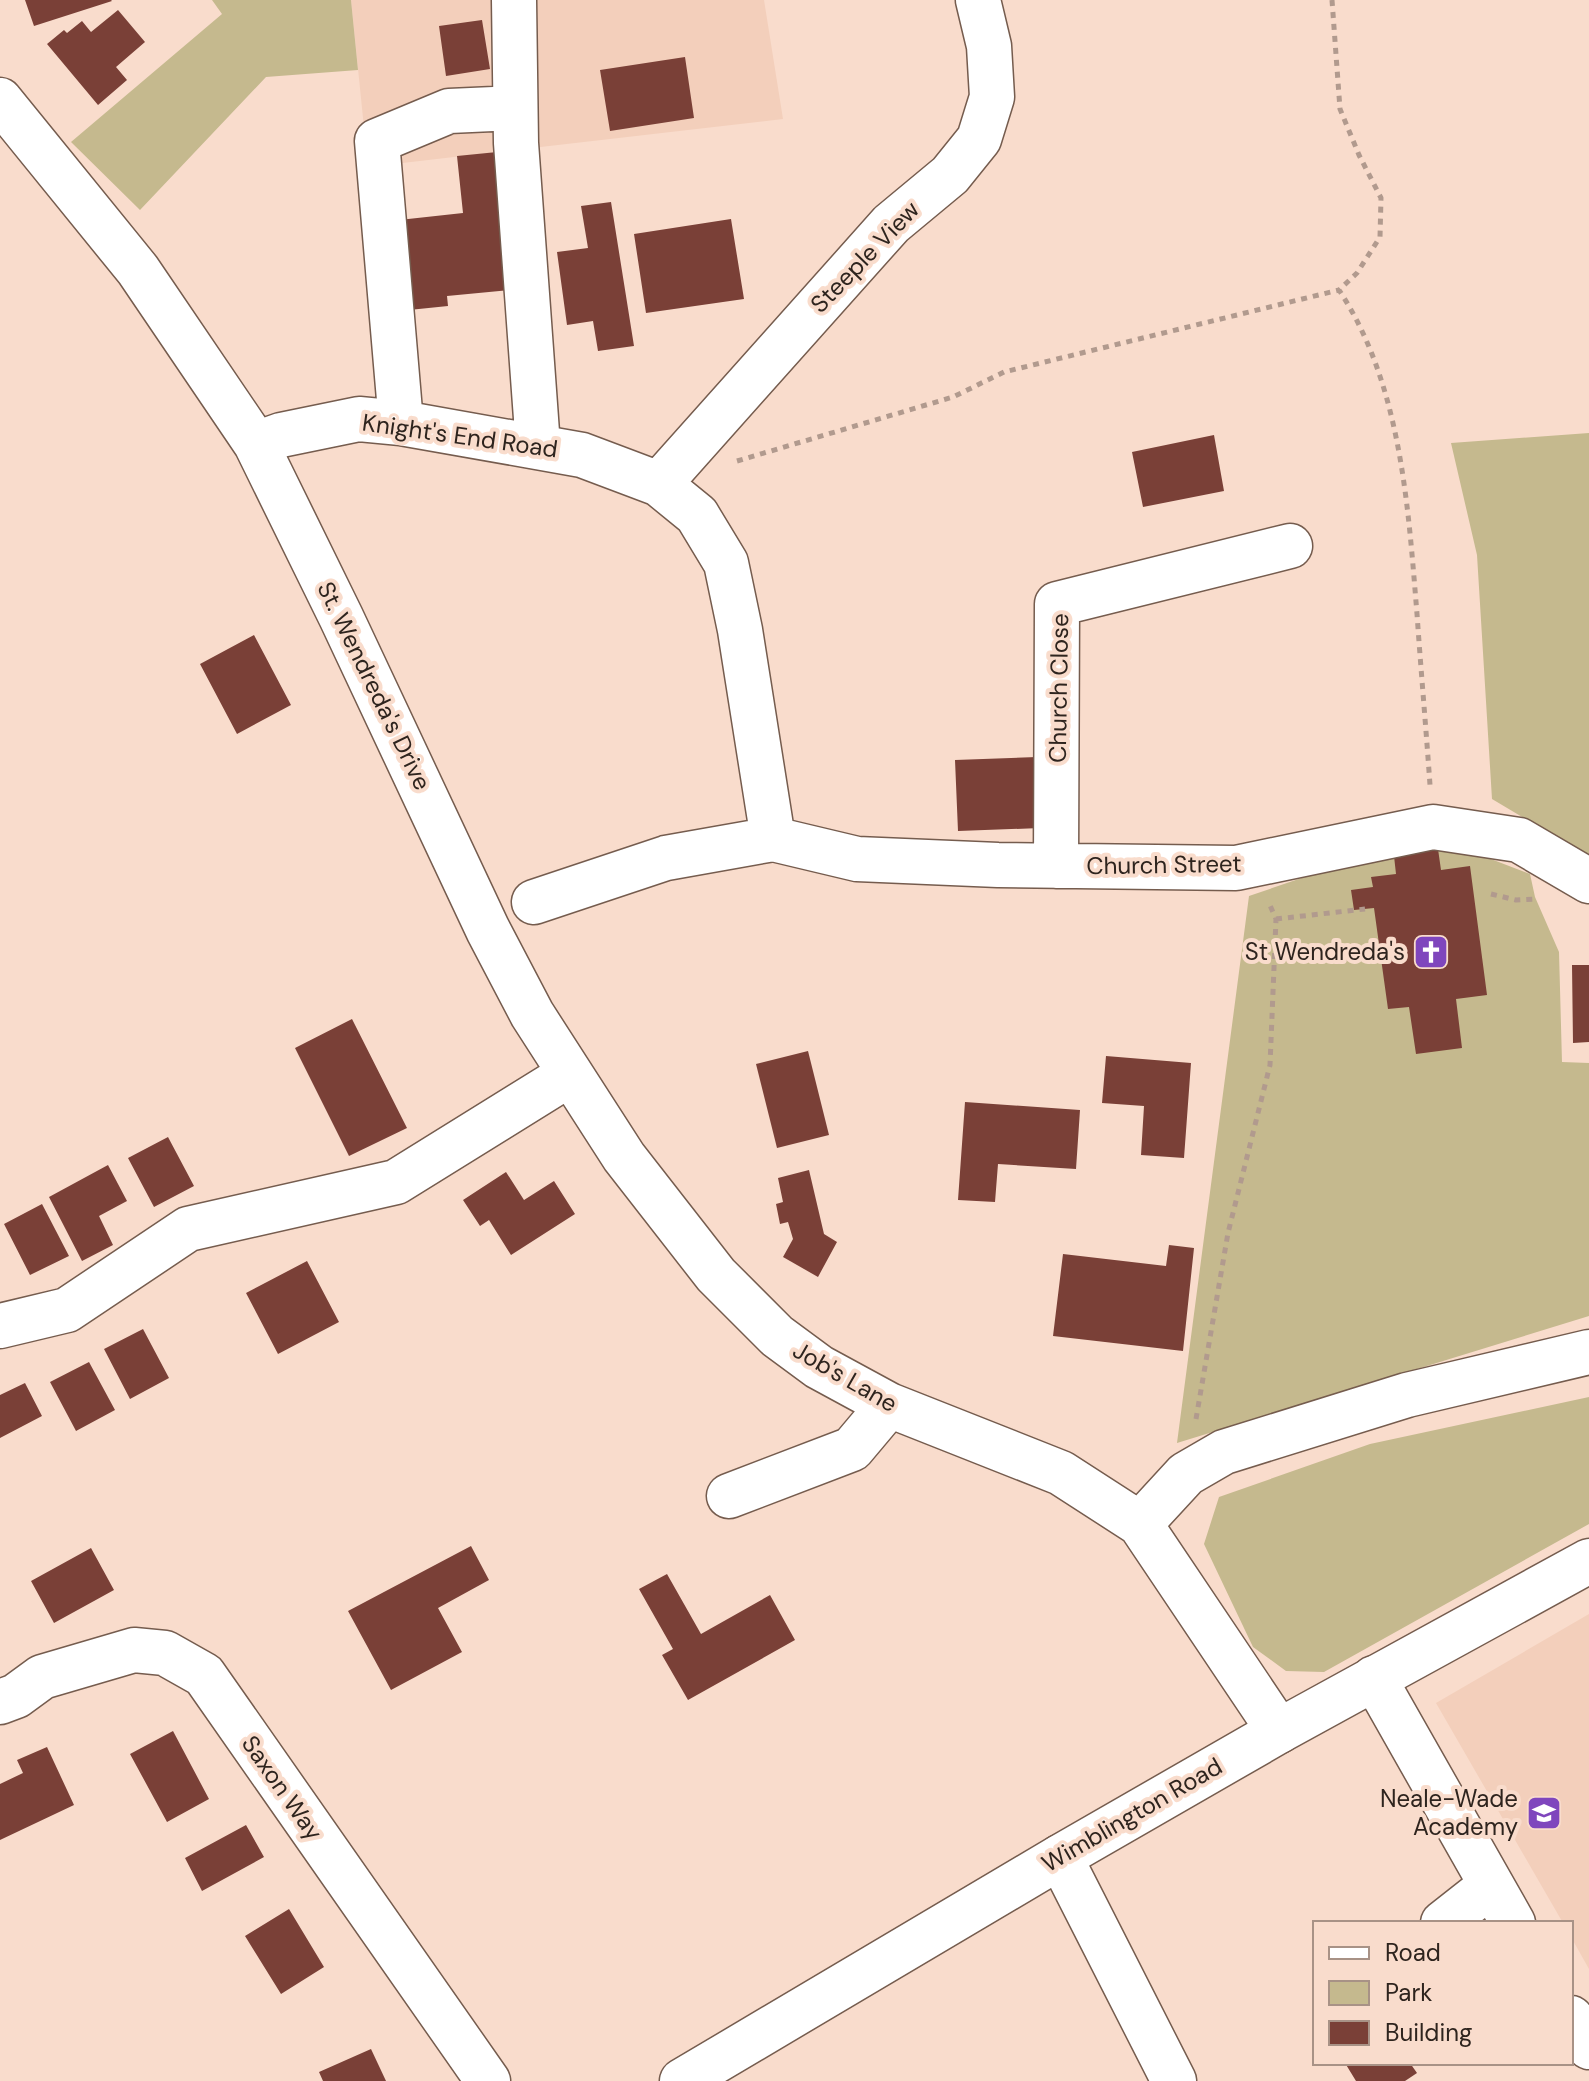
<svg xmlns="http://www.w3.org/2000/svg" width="1589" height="2081" font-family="'DM Sans',sans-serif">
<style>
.built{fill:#f3cfbb}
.green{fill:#c5b98e}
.building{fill:#7a4037}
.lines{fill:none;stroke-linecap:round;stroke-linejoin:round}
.minor-casing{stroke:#755c4e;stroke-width:47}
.major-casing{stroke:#755c4e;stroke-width:47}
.path{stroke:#b19a8e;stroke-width:5;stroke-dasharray:6 6;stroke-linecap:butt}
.minor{stroke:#fff;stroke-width:44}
.major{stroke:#fff;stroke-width:44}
.labels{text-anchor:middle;stroke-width:8;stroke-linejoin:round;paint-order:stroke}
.street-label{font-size:24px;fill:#2e241e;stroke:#f9dccc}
.poi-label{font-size:24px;fill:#2e241e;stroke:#f9dccc;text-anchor:end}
</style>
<rect width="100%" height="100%" fill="#f9dccc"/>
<path class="built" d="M351 0H764L783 119 368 167Z
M1589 1614V1969L1571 1937V1923H1563L1436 1703Z"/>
<path class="green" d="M212 0H351L358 70 266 77 140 210 71 142 222 14Z
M1589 433V857L1492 799 1477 555 1451 443Z
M1444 841 1530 874 1535 897 1559 952 1562 1062 1589 1063V1316L1177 1443 1249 896 1393 847Z
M1589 1397V1524L1324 1672 1286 1671 1253 1647 1204 1544 1219 1497 1370 1444Z"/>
<path class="building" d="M25 0H111L112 1 34 26Z
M118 10 145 42 116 67 127 80 98 105 47 44 64 30 67 33 82 21 91 32Z
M482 20 490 69 446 76 439 26Z
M685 57 694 118 610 131 600 70Z
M497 152 511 290 447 296 448 306 409 310 399 220 463 213 457 156Z
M611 202 634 346 598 351 593 321 567 325 557 252 588 248 581 206Z
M731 219 744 299 646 313 634 234Z
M1214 435 1224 491 1143 507 1132 452Z
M254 635 291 705 237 734 200 664Z
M1037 757 1040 828 958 831 955 760Z
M1437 842 1441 870 1470 866 1487 995 1456 999 1462 1048 1416 1054 1409 1007 1388 1009 1374 908 1354 910 1351 890 1373 887 1371 877 1396 874 1393 847Z
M1572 965H1589V1042L1573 1043Z
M352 1019 407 1128 349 1156 295 1048Z
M808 1051 829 1135 777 1148 756 1064Z
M1106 1056 1191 1063 1184 1158 1141 1155 1144 1106 1102 1103Z
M965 1102 1080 1110 1076 1169 998 1164 995 1202 958 1200Z
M168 1137 194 1186 154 1207 128 1158Z
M108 1165 127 1201 99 1216 113 1245 82 1261 49 1197Z
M809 1170 824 1234 837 1242 818 1277 783 1257 793 1239 788 1222 780 1224 776 1204 783 1202 778 1178Z
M506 1172 524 1200 554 1181 575 1214 511 1255 489 1220 480 1226 463 1200Z
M42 1204 69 1256 30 1275 4 1224Z
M1169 1245 1194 1248 1183 1351 1053 1336 1063 1254 1166 1266Z
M307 1261 339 1322 278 1354 246 1293Z
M143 1329 169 1378 130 1399 104 1349Z
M89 1362 115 1410 76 1431 50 1382Z
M25 1383 42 1416 0 1438V1395Z
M471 1546 489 1580 438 1608 462 1652 391 1690 348 1611Z
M91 1548 114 1590 54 1623 31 1581Z
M667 1574 701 1634 770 1595 795 1640 688 1700 662 1655 673 1649 639 1589Z
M173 1731 209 1799 167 1822 130 1754Z
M47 1747 74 1805 0 1840V1784L23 1773 17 1760Z
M246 1825 264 1857 202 1891 185 1858Z
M289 1909 324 1967 281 1994 245 1936Z
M371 2049 386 2081H323L319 2072Z
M1345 2063H1410L1417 2073 1405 2081H1356Z"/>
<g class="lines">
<g class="minor-casing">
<path id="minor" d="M514 0 516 143 538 446
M0 100 138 270 256 444 341 617 488 930 532 1014 624 1157 716 1275 777 1336 819 1367 889 1405 1061 1473 1140 1524 1279 1731
M401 423 377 141 449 111 515 108
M256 444 281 435 359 419 401 423 582 455 659 484 697 515 726 563 740 630 773 839
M659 484 891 224 950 175 979 139 992 97 989 46 978 0
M1056 866 1057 604 1290 546
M534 902 666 858 773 839 857 859 998 865 1236 868 1433 827 1519 840 1589 881
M0 1326 67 1310 188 1229 396 1182 570 1074
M729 1496 852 1449 889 1405
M1140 1524 1186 1474 1224 1452 1407 1395 1589 1352
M1374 1678 1513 1923
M0 1702 16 1696 42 1677 134 1650 165 1653 204 1675 488 2081
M1060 1857 1174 2081
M1443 1923 1490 1886
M1571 2018 1589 2047"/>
</g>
<g class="major-casing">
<path id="major" d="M682 2081 1060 1857 1279 1731 1589 1561"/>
</g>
<path class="path" d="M1332 0 1340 109 1359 155 1381 198 1380 237 1357 273 1339 290C1401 384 1408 505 1417 614 1421 671 1426 728 1430 785
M737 461 953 397 1004 372 1339 290
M1491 894 1516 900 1537 899
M1276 919 1365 909
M1196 1419 1228 1233 1270 1065 1276 919 1269 903"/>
<use href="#minor" class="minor"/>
<use href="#major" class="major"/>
</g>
<defs>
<g id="church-square" transform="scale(1.8)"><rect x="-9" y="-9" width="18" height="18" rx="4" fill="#7f46bd" stroke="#f9dccc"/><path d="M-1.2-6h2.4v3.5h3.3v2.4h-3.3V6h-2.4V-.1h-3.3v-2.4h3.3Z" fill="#fff"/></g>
<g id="school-square" transform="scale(1.8)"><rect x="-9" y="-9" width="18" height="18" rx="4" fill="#7f46bd" stroke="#f9dccc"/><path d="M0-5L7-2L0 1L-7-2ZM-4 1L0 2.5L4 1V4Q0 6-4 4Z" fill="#fff"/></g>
</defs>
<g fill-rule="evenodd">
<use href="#church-square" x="1431" y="952"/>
<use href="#school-square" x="1544" y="1813"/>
</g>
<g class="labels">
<g class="street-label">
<text transform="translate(865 257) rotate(-46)" y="8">Steeple View</text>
<text transform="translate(460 436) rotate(8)" y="8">Knight's End Road</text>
<text transform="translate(374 686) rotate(64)" y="8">St. Wendreda's Drive</text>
<text transform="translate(1059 688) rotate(-89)" y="8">Church Close</text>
<text transform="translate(1164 865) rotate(-1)" y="8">Church Street</text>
<text transform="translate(845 1377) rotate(30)" y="8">Job's Lane</text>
<text transform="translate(282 1788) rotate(55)" y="8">Saxon Way</text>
<text transform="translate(1132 1815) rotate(-30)" y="8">Wimblington Road</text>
</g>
<g class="poi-label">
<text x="1405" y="960">St Wendreda's</text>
<text x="1518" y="1807">Neale-Wade<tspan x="1518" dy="28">Academy</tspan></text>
</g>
</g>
<rect x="1313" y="1921" width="260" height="144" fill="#f9dccc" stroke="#a89286" stroke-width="2"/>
<rect x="1329" y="1947" width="40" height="12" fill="#ffffff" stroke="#a89286" stroke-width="2"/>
<text x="1385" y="1961" font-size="24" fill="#2e241e">Road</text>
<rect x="1329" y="1981" width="40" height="24" fill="#c5b98e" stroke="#a89286" stroke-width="2"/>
<text x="1385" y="2001" font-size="24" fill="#2e241e">Park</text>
<rect x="1329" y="2021" width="40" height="24" fill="#7a4037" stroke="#a89286" stroke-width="2"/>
<text x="1385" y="2041" font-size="24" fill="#2e241e">Building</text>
</svg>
